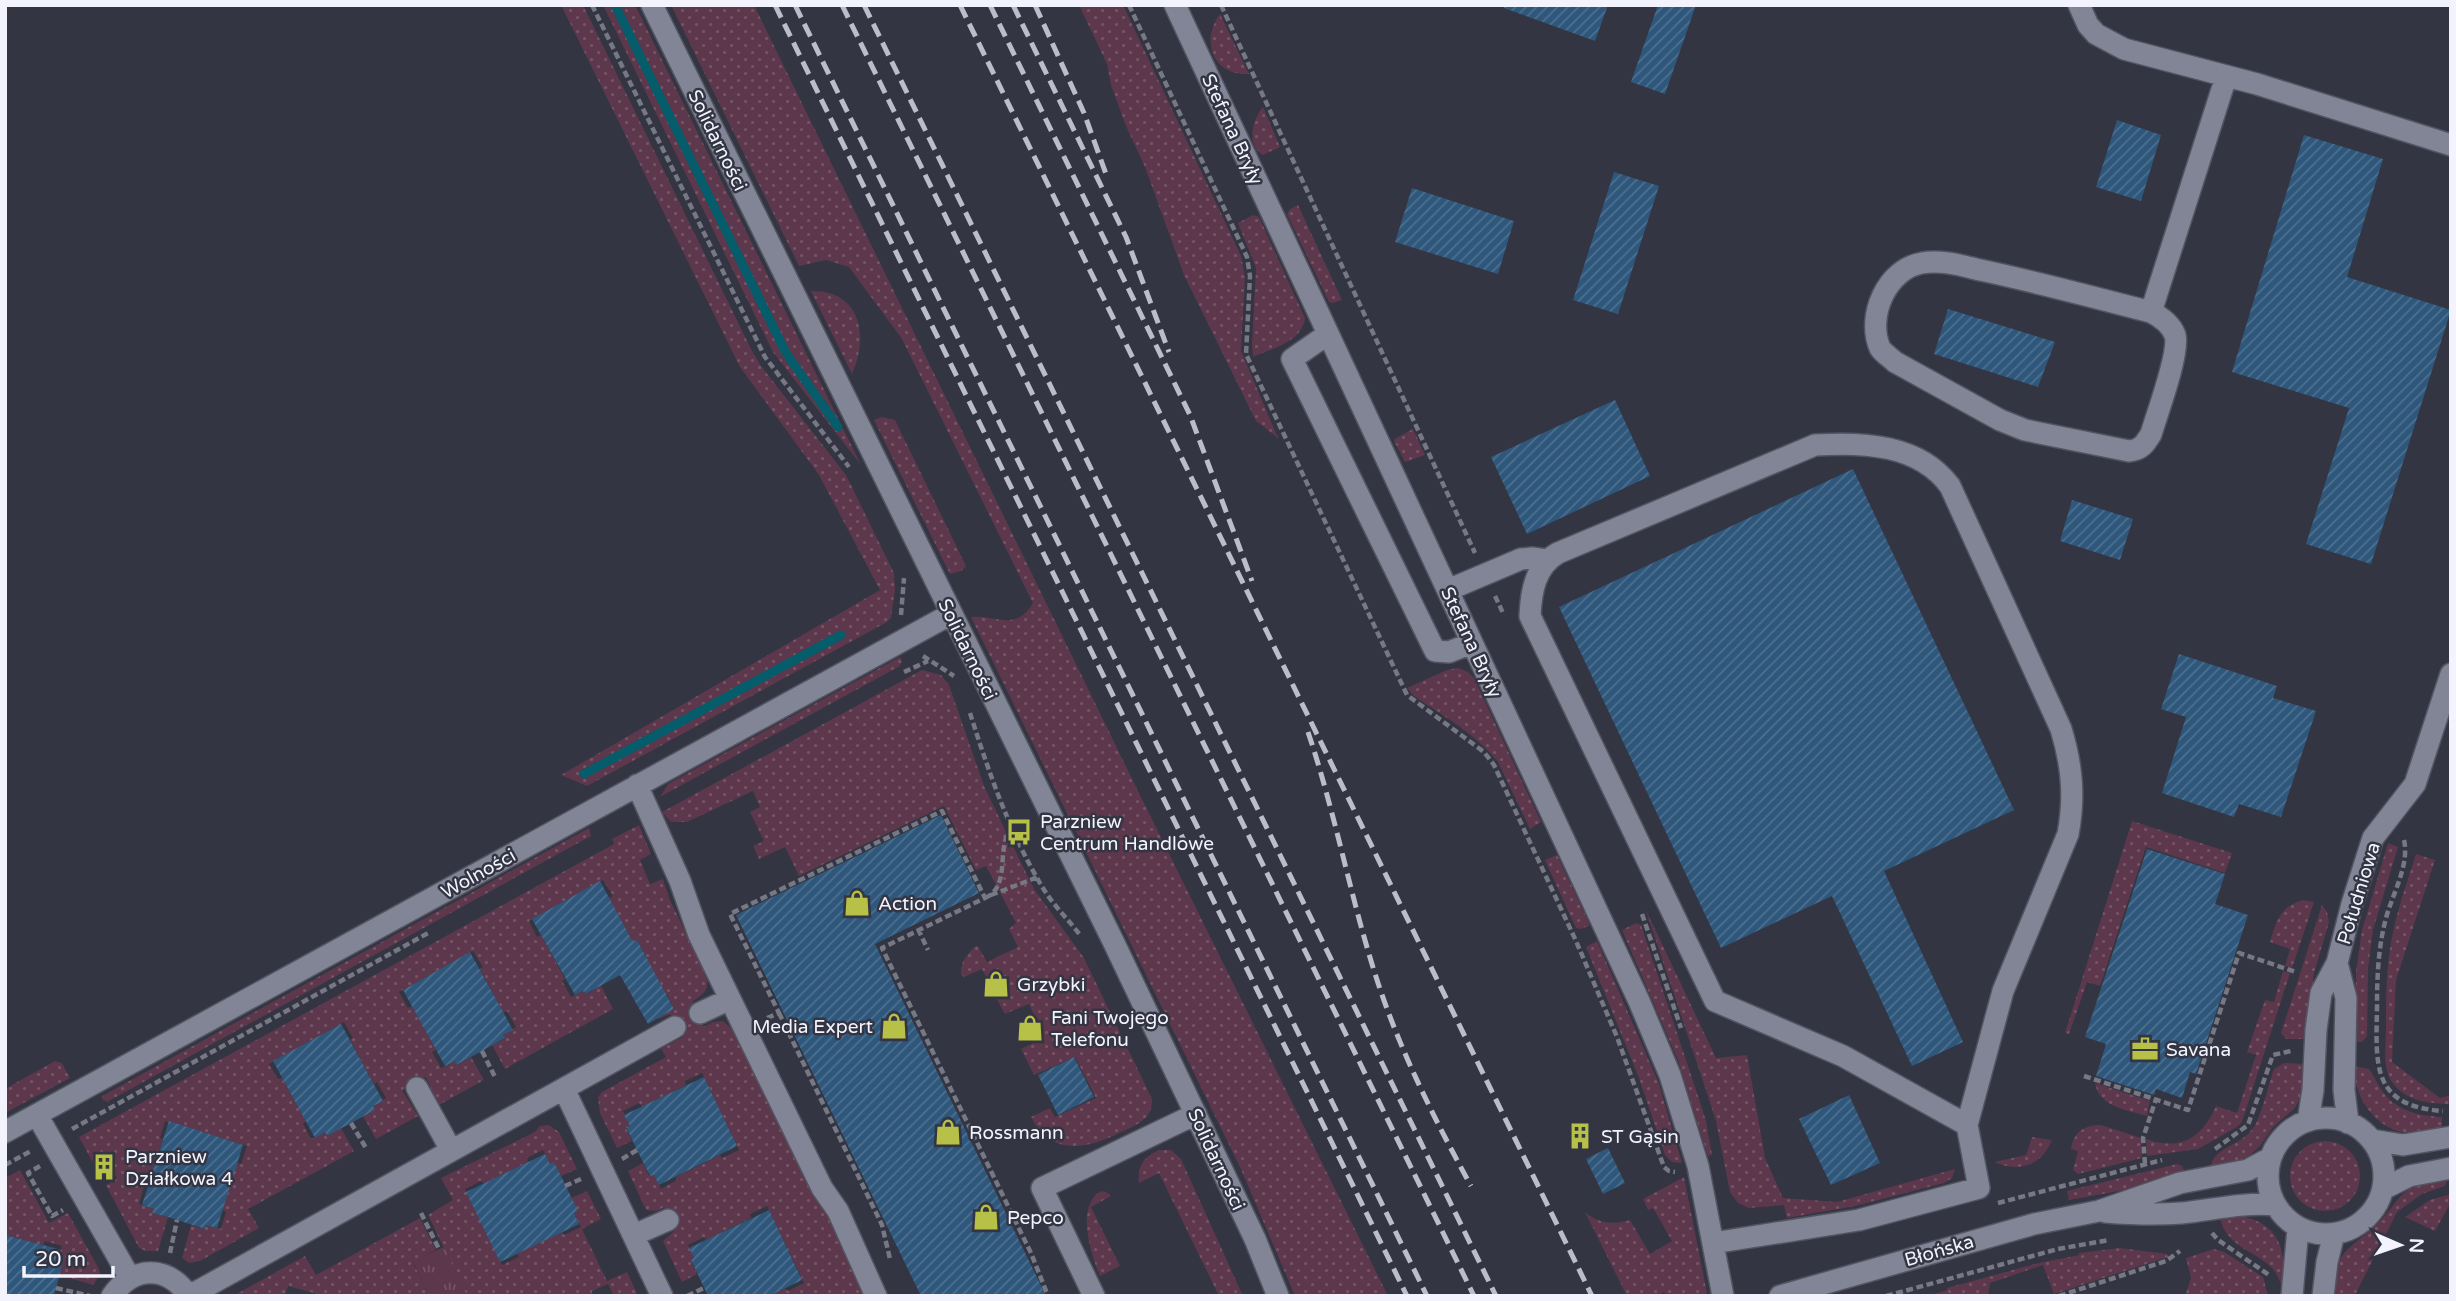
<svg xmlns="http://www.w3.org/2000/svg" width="2456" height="1301" font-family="'Varela Round',sans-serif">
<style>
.grass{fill:url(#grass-dots)}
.park{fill:url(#park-tufts)}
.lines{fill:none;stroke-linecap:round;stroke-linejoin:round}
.stream{stroke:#055c6a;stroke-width:9}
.building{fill:url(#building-hatch)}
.minor-casing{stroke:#535461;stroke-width:24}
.path{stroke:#767884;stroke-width:4.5;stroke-dasharray:7 3.5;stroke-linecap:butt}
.minor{stroke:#828596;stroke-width:21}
.rail{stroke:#bcbdc8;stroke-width:5;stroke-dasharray:14 7;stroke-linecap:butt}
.labels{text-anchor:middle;stroke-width:5;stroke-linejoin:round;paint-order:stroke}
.street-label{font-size:19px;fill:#f2f3fd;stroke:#333543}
.poi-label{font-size:19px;fill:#f2f3fd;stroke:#333543;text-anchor:start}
</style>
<defs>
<pattern id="grass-dots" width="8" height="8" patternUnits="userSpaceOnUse" patternTransform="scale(1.75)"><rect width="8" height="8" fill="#5d374b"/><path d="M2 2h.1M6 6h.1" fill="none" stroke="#755466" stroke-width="1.8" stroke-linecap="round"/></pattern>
<pattern id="park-tufts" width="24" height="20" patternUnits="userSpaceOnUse" patternTransform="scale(1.75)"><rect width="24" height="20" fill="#5d374b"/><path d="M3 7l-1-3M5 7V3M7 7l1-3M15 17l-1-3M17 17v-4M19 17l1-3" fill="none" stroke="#755466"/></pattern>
<pattern id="building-hatch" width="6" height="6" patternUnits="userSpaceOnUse" patternTransform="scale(1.75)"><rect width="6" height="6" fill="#2e577b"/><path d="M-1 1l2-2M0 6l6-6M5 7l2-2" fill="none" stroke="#4d708f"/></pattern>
</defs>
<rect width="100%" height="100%" fill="#333543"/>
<path class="grass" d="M561 5H583L751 349 761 366 846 475 894 573 895 590 891 618 887 622 587 786 561 775 880 590 819 475 740 367Z
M603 5H635L861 465 773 352Z
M671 5H754L1138 791 1388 1296H1295L1240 1167 971 617C996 615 1016 632 1033 603L902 339 849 267 826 260 799 266Z
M1079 5H1123L1241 256 1245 277 1241 351 1278 438 1256 421 1184 275 1145 167 1126 126 1111 85 1107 64Z
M1220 14 1249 74C1213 76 1200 41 1220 14Z
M1263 107 1280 147 1263 155C1246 145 1252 120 1263 107Z
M1298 205 1342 300 1333 303 1329 302 1287 214 1290 209Z
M1253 215 1259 217 1305 318C1302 342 1273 348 1253 357L1252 344 1256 268 1238 223Z
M811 291C861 290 869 336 852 374Z
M882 417 895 420 966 566 961 571 950 574 874 420Z
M1413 429 1425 455 1405 462 1394 441 1396 438Z
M900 657 902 661 900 666 660 797 668 784Z
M1458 668 1468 672 1474 678 1541 822 1530 829 1498 762C1476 734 1443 716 1414 696L1407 688 1447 670Z
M922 670 941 675 949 685 984 786 1009 838 1034 889 1084 958 1152 1099C1153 1119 1137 1125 1121 1132 1088 1149 1051 1157 1031 1117L1050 1108 1055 1117 1096 1098 1075 1057 1034 1075 1021 1049 1044 1038 1029 1004 1005 1014 995 996 1004 991 996 974 987 978 982 969 964 977 961 974C960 962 968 953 977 945L987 962 1018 947 1009 929 1016 923 986 866 976 870 944 806 799 876 785 847 759 859 753 846 764 841 750 812 760 807 753 791 687 822H671L662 812Z
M2132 821 2232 853 2225 873 2146 847 2100 986 2087 982 2069 1034 2065 1033Z
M639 825 651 854 640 860 650 884 663 879 669 898 707 977C709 992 702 995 692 1002L703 1027 713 1022 723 1021 732 1029 811 1191 833 1222 865 1296H769L785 1288 788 1291 804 1283 767 1206 750 1214 751 1218 706 1240 704 1237 688 1245 694 1258 691 1261 697 1274 682 1282 663 1241 674 1231 664 1207 657 1211 646 1210 628 1171 643 1163 649 1176 654 1175 661 1189 677 1180 676 1177 720 1155 722 1158 739 1150 702 1073 685 1081 686 1085 642 1107 639 1103 623 1111 630 1126 626 1128 632 1141 617 1148 600 1113 598 1097 602 1092 666 1057 661 1049 683 1037 670 1014 659 1019 658 1018 674 1009 667 994 650 1003 646 956 637 940 633 942 609 898 613 896 603 880 529 921 537 937 541 935 565 979 562 981 571 997 584 990 587 994 601 986 613 1009 505 1069 492 1045 505 1039 503 1035 516 1027 507 1011 503 1013 480 969 483 967 473 951 399 992 408 1008 412 1006 436 1050 432 1052 441 1068 455 1061 457 1065 471 1057 484 1080 439 1105 426 1077 402 1090 418 1116 376 1139 363 1116 373 1106 386 1098 377 1082 374 1084 350 1040 353 1038 344 1022 269 1064 278 1079 282 1078 306 1121 303 1124 311 1139 325 1132 327 1136 341 1128 354 1151 248 1209 259 1228 200 1261 189 1263 182 1258 191 1225 204 1229 206 1225 221 1229 226 1212 222 1210 237 1163 241 1164 247 1146 165 1121 160 1138 163 1139 148 1187 144 1186 139 1204 154 1209 153 1213 168 1217 158 1251H146L139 1248 106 1185 117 1179 106 1155 92 1161 79 1137 614 844 612 839Z
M589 828 591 836 107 1102 102 1099V1096Z
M2388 843 2398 847 2373 930 2368 968 2367 1036 2362 1042H2355L2356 972 2362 930Z
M2416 854 2435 860 2396 980 2392 1062 2440 1098 2451 1095V1104C2429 1104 2405 1101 2392 1082 2382 1068 2386 1046 2386 1029 2386 1000 2386 971 2391 943 2396 912 2407 883 2416 854Z
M1557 855 1590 925 1581 929 1576 928 1545 860Z
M2303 900 2314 902 2292 968 2285 966 2290 949 2270 942C2276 922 2280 906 2303 900Z
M2322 905 2327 912 2329 922 2314 973 2306 1039H2286L2281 1033Z
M1645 908 1716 1058 1747 1055 1765 1158 1783 1198 1837 1202 1955 1169 1952 1178 1944 1183 1855 1206 1787 1218 1784 1205 1749 1208 1738 1203 1730 1192 1716 1121 1706 1090Z
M1636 923 1641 925 1699 1099 1706 1121 1712 1155 1708 1156 1678 1060 1622 930Z
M1597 941 1659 1084 1682 1163 1672 1162 1665 1155 1639 1078 1586 947Z
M2283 971 2290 973 2242 1122 2237 1127 2198 1149 2147 1156 2146 1139C2179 1151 2202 1139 2216 1106L2237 1113 2256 1055 2247 1052 2265 1000 2274 1002Z
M55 1061 62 1063 70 1078 5 1113V1089Z
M2284 1063 2305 1064 2304 1089 2295 1108 2273 1127 2260 1146 2249 1156 2239 1161 2211 1167C2212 1149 2239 1145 2250 1132 2262 1119 2267 1087 2274 1069Z
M2354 1066 2369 1069C2374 1075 2376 1082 2381 1089 2394 1110 2418 1116 2442 1117V1129C2431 1130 2419 1134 2409 1133 2376 1131 2353 1096 2354 1066Z
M2095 1083 2150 1101 2147 1116C2127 1110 2099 1107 2095 1083Z
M549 1125 559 1132 577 1169 561 1176 554 1163 550 1164 543 1150 527 1158 528 1162 484 1184 481 1181 465 1189 502 1265 519 1257 517 1253 562 1232 564 1235 581 1227 574 1213 578 1211 571 1198 587 1191 601 1219 582 1229 607 1281 627 1272 638 1296H614L608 1284 592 1291V1296H467L428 1215 453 1200 441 1178 535 1132 540 1126Z
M2101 1125 2141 1138 2142 1158 2078 1174 2073 1170 2078 1151 2071 1149C2074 1131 2085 1125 2101 1125Z
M2032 1137 2052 1140C2041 1166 2020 1173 1994 1162L2026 1155Z
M2290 1176a35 35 0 1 1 70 0a35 35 0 1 1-70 0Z
M1159 1150H1171L1181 1159 1243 1296H1219L1159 1173 1139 1183C1137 1165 1144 1157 1159 1150Z
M2177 1164 2182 1166 2185 1173 2130 1189 2069 1200 2067 1191Z
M20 1170 49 1223 68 1213 99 1269 100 1274 93 1285 59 1275 63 1262 59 1261 62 1246 45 1241 43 1245 5 1235V1178Z
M1684 1177 1707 1293 1701 1296H1666L1664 1292 1657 1296H1627L1585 1212C1600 1224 1612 1225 1630 1220L1650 1254 1672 1241 1653 1208 1648 1210 1643 1199Z
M2448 1178 2445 1186 2422 1194 2397 1212 2355 1295 2332 1296 2336 1293C2330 1249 2356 1247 2381 1220 2392 1209 2397 1196 2411 1188 2422 1182 2436 1181 2448 1178Z
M1101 1191 1106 1192 1111 1196 1091 1207 1120 1266 1100 1276C1091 1255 1075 1205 1101 1191Z
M2451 1194V1202L2435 1231 2405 1217 2430 1200Z
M2236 1215C2279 1222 2287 1248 2283 1288 2280 1283 2278 1275 2273 1269 2252 1248 2228 1249 2219 1216Z
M420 1218 436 1250 413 1262 429 1296H317V1294L288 1286 285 1296H233L305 1256 316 1275Z
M2120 1248 2167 1254 2168 1257 2054 1294 2043 1265 1990 1283 1988 1296H1928L1947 1290V1288L2039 1263 2079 1255V1253Z
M2214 1249 2224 1252 2263 1277 2268 1296H2185L2191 1278 2186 1258Z"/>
<path class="park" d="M444 1247 467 1296H429L413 1261Z"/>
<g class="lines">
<path class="stream" d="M615 5 786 353 838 427
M584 774 841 635"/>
</g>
<path class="building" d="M1504 5H1608L1595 41 1504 8Z
M1658 5H1696L1665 94 1631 82Z
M2117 120 2161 135 2141 201 2096 187Z
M2304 135 2383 159 2347 277 2451 310 2371 564 2306 544 2349 408 2232 372Z
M1614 172 1659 186 1618 314 1573 300Z
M1412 188 1514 221 1498 274 1395 242Z
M1948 309 2055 342 2038 387 1934 354Z
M1615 400 1650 476 1527 534 1491 457Z
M1853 469 2014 810 1884 871 1963 1042 1912 1066 1832 896 1721 948 1559 607Z
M2072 500 2133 519 2120 560 2060 541Z
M2179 654 2277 686 2273 698 2316 711 2281 817 2239 804 2234 817 2162 793 2186 717 2161 709Z
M941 815 979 893 875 944 1046 1296H921L736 915Z
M2147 849 2225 874 2215 904 2248 915 2196 1074 2190 1072 2182 1098 2156 1089 2154 1095 2096 1076 2106 1044 2085 1037Z
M600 881 633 942 637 940 674 1009 648 1024 620 975 586 994 584 990 575 995 532 919Z
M470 952 513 1030 503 1035 505 1038 482 1051 456 1065 455 1061 445 1066 403 990Z
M341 1024 383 1101 373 1106 375 1110 327 1136 325 1132 315 1138 273 1061Z
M1074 1057 1094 1097 1058 1115 1038 1075Z
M704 1077 737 1146 659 1185 654 1175 650 1176 637 1150 626 1127 630 1126 624 1115Z
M1849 1095 1880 1163 1831 1185 1799 1119Z
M169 1121 243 1145 217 1228 206 1225 205 1229 168 1217 152 1213 154 1209 142 1205Z
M1608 1148 1625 1183 1603 1194 1586 1159Z
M545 1154 550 1164 554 1162 561 1176 578 1211 574 1213 579 1224 500 1262 466 1192Z
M769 1210 802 1280 769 1296H708L691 1260 694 1258 689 1248Z
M5 1235 62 1250 59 1261 63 1262 54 1296H5Z"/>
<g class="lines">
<g class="minor-casing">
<path id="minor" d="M652 5 1114 943 1255 1239 1278 1296
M1175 5 1639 1001 1670 1075 1698 1166 1723 1296
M2079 5 2088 25 2096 34 2124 49 2257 84 2451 145
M2151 312C2161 317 2171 325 2175 335 2180 352 2157 414 2151 434 2145 444 2141 450 2129 451L2025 430 2000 420 1895 362C1891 358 1883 353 1880 348 1866 316 1887 269 1922 263 1942 259 1966 267 1985 271 2041 283 2096 298 2151 312L2226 77
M1328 334 1292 359 1435 651 1449 652 1472 643
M1448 590 1521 559 1532 558 1546 560
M637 785 680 881 699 935 822 1188 838 1211 876 1296
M2337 963 2346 998 2344 1090 2348 1123
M700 1013 728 1000
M417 1088 451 1150
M564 1089 662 1296
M37 1115 130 1278
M2268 1176a58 58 0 1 1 116 0a58 58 0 1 1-116 0Z
M2308 1121 2313 1090 2316 1030 2321 993 2337 963 2352 904 2373 838 2415 784 2451 674
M5 1132 951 614
M2372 1140 2403 1145 2451 1137
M2383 1189 2409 1176 2451 1168
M2105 1212C2130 1214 2156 1215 2182 1213 2213 1210 2243 1202 2275 1205
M634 1235 668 1220
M1713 1243 1859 1220 1979 1188 1967 1125 2003 991 2068 834C2075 797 2072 765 2061 729L1950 486C1919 444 1863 442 1815 445L1558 553C1535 566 1531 592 1530 616L1715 1001 1843 1056 1967 1125
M112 1296C134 1265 167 1265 189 1296
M189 1296 675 1027
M1094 1296 1042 1188 1196 1114
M1780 1296 2034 1224 2099 1211 2180 1183 2248 1170 2270 1158
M2292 1296 2298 1228
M2323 1296 2327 1262 2334 1234"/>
</g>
<path class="path" d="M592 5 765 357 849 467
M1129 5 1247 257 1250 276 1246 354 1407 695 1484 752 1494 765 1576 941 1617 1037 1664 1167 1669 1171 1675 1172
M1221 5 1475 553
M1495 596 1503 613
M901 615 904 578
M923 656 954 676
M904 672 928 661
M970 713C989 773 1010 834 1043 888 1053 905 1068 919 1080 935
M2404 840C2410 866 2391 896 2385 922 2378 950 2377 979 2377 1007 2376 1065 2371 1106 2443 1111
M991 895 1038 877
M985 898C1005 890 1001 864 1004 847 1005 840 1008 832 1011 825
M1642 914 1681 1028
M918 929 928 950
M779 1013 882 1225 890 1259
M767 1018 779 1013 730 914 942 811 985 898 882 948 1031 1253 1048 1296
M482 1051 496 1079
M2084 1076 2188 1110 2239 953 2296 972
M351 1123 366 1148
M72 1129 430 932
M2215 1149 2248 1125 2273 1055 2291 1051
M622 1159 637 1150
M2145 1164 2143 1138 2156 1099
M5 1165 31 1151
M40 1166 28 1173 52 1216 63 1210
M565 1186 581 1179
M1998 1203 2162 1160
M421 1213 439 1249
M2212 1233 2218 1240 2269 1275
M170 1253 177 1220
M56 1288 90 1296
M687 1296 704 1288
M1886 1296 2058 1249 2109 1240
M2059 1296 2166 1261 2180 1251"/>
<use href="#minor" class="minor"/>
<path class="rail" d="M775 5 1407 1296
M795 5 1427 1296
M842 5 1474 1296
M864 5 1496 1296
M960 5 1592 1296
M990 5 1190 415 1252 581
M1013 5 1126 237 1169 352
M1035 5 1084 113 1106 174
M1308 732C1336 815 1351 901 1378 983 1401 1053 1436 1122 1471 1186"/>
</g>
<defs>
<g id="bus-bare" transform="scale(2.1)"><path d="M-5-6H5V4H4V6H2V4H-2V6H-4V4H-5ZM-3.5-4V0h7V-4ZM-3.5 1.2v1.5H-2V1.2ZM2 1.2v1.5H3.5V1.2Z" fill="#b8c147" stroke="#333543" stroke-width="2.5" paint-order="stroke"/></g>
<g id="shop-bare" transform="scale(2.1)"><path d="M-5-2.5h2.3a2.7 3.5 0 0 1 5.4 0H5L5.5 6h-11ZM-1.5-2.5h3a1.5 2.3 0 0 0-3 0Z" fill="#b8c147" stroke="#333543" stroke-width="2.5" paint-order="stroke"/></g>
<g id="office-bare" transform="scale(2.1)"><path d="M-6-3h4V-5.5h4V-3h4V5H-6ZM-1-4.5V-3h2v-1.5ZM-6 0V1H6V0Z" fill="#b8c147" stroke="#333543" stroke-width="2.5" paint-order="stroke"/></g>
<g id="building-bare" transform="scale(2.1)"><path d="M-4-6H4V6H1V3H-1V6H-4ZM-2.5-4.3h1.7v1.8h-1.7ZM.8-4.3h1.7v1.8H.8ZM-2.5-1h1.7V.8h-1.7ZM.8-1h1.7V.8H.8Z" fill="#b8c147" stroke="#333543" stroke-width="2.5" paint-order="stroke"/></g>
</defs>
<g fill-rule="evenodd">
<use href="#bus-bare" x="1019" y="832"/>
<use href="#shop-bare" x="857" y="903"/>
<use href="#shop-bare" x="996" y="984"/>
<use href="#shop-bare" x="894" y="1026"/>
<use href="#shop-bare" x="1030" y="1028"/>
<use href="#office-bare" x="2145" y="1049"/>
<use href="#shop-bare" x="948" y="1132"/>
<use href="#building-bare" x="1580" y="1136"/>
<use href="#building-bare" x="104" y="1167"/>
<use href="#shop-bare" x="986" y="1217"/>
</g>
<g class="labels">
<g class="street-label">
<text transform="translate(1233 129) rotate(65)" y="7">Stefana Bryły</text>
<text transform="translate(718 140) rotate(64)" y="7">Solidarności</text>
<text transform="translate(1472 642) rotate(65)" y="7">Stefana Bryły</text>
<text transform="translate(968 649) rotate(64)" y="7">Solidarności</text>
<text transform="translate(478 873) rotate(-29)" y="7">Wolności</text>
<text transform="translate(2358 893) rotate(-73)" y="7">Południowa</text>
<text transform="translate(1217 1159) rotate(65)" y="7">Solidarności</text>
<text transform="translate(1939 1250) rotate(-16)" y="7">Błońska</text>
</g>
<g class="poi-label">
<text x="1040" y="828">Parzniew<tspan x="1040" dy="22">Centrum Handlowe</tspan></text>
<text x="878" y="910">Action</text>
<text x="1017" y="991">Grzybki</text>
<text x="1051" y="1024">Fani Twojego<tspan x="1051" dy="22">Telefonu</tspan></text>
<text x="873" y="1033" text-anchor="end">Media Expert</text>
<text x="2166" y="1056">Savana</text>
<text x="969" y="1139">Rossmann</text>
<text x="1601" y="1143">ST Gąsin</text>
<text x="125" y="1163">Parzniew<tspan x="125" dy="22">Działkowa 4</tspan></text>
<text x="1007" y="1224">Pepco</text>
</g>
</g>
<rect width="2456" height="1301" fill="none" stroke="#f2f3fd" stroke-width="14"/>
<g transform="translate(2400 1245) rotate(92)" stroke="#333543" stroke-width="5" paint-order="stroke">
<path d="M0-5L12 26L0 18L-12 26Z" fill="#f2f3fd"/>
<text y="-10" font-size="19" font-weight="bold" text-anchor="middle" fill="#f2f3fd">N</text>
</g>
<path d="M24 1266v10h89v-10" fill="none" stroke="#f2f3fd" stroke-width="3.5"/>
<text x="35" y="1266" font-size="21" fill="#f2f3fd" stroke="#333543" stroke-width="5" paint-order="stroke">20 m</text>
</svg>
